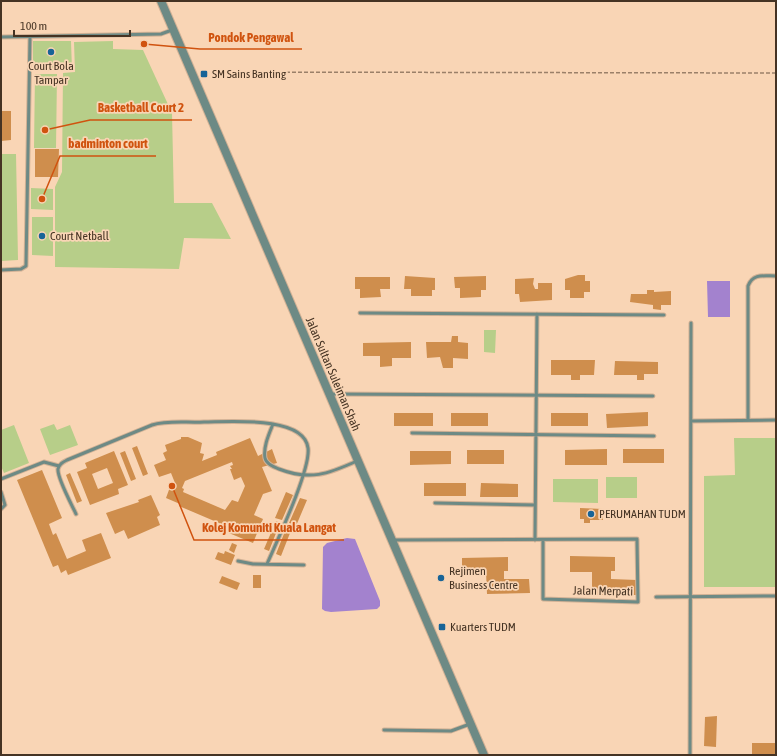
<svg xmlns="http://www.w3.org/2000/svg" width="777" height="756" font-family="'Asap Condensed',sans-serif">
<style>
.green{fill:#b7ce89}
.water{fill:#a382ce}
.building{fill:#cf8e4d;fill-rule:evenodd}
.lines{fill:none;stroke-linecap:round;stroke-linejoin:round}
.service-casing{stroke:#d1b195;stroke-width:5}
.tertiary-casing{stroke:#d1b195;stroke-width:10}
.path{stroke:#9b8069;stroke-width:1.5;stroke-dasharray:4 2;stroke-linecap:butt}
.service{stroke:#6d8a85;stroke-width:3}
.tertiary{stroke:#6d8a85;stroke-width:8}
.poi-dot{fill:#186497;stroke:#f9d5b5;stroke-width:1.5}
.labels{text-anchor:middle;stroke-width:3.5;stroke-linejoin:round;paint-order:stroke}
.poi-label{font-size:12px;fill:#453323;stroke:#f9d5b5;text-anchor:start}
.street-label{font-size:12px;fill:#453323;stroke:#f9d5b5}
.leader{fill:none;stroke:#d0530f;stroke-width:1.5}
.callout-dot{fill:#d0530f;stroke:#f9d5b5;stroke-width:1.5}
.callout-label{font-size:13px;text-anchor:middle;font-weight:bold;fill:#d0530f;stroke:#f9d5b5;stroke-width:3.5;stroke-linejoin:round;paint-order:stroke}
</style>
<rect width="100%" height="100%" fill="#f9d5b5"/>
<path class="green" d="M33 41H71L72 70 33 71Z
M113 41V49L143 50 172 113 174 203H212L231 239 184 238 179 269 55 267V187L62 172 63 73 75 72 74 42Z
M35 74H57L56 148H34Z
M1 154H16L18 260 1 261Z
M31 188 53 189V210L31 209Z
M32 217H53V256L32 255Z
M484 330H496L495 353 484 352Z
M54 424 57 430 70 425 78 445 50 455 40 429Z
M14 425 29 463 4 473 1 466V430Z
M734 438H776V587H704V476L735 475Z
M606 477H637V498H606Z
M553 479H598V503L553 502Z"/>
<path class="water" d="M707 281H730V317H708Z
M347 538 355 539 380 601V606L377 609 331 612 325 611 322 609 323 547 327 543Z"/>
<path class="building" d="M140 41H148L147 47H140Z
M1 111H11V140L1 141Z
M35 149H59L58 177H35Z
M578 275H585V281H590V292H584V298H570V290H565V279Z
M405 276 435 278V290H432V296H411V289H404Z
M486 276V290H481V297L460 298V288H455L454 277Z
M355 277H390V289H380L381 297 360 298V289H355Z
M534 278 533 284 535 289H538V283H552V300L520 302 519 294H515V279Z
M647 290H654V292L671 291V305H661V310L653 309V305L630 302 631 294H647Z
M452 336H458V342L468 343V359L453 358V368H443L440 357 427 358 426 342H451Z
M411 342V358H392V366L380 367V356H363V343Z
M551 360H595L594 375H580V380H571V375H551Z
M615 361 658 362V374H644V380H637V375H614Z
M648 412V426L607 428 606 414Z
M394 413H433V426H394Z
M451 413H488V426H451Z
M551 413H588V426H551Z
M181 437H188L202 443 200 453 204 454 202 461 217 455 216 452 250 438 258 456 272 449 277 463 262 467 272 491 263 494 254 515 263 519 253 543 224 531 226 526 179 506 180 504 166 498 170 487 173 488 175 483 171 473 159 477 154 465 166 460 163 453 167 451 165 445 181 439ZM232 462 233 465 230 466 232 469H230L234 480 241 477 245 486 238 502 232 500 225 510 183 492 184 489 182 488 185 481Z
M137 446 148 474 143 476 132 448Z
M607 449V465H565V450Z
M623 449H664V463H623Z
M467 450H504V464H467Z
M114 451 128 485 118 489 119 494 90 505 77 472 87 468 85 463ZM107 468 113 483 98 489 92 474Z
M125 451 136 479 131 481 120 453Z
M410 451H451V464L410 465Z
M42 470 62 518 49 524 53 535 56 533 67 559 86 551 82 540 101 533 111 558 68 575 66 570 61 573 58 565 53 567 17 480Z
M70 473 82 501 77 503 66 475Z
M424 483H466V496H424Z
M481 483 518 484V497H480Z
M286 492 293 495 282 520 275 518Z
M151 495 160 515 157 517 160 525 128 539 124 530 115 534 106 513 139 502 138 500Z
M300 498 307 500 296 526 289 523Z
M580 508 603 509V520H590V523H584V519H580Z
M276 521 280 523 269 551 264 549Z
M287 526 292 528 281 556 276 554Z
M232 543 237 545 234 553 229 550Z
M225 551 235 555 231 565 215 559 218 552 224 554Z
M570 556 615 557V571H611V579L637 580V595H592V572H570Z
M508 557V571H504V579H529L530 593 487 594 486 572H462V558Z
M253 575H261V588H253Z
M222 576 240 583 237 590 219 583Z
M717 716 716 747 704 746 705 717Z
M752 743H776V755H752Z"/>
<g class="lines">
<g class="service-casing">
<path id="service" d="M1 37 161 34 172 30
M1 270 21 269 26 266 30 37
M360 313 664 315
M330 394 653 396
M748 420V286C753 273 764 276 776 276
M691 421 776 420
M273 424C269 434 263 447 265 458 266 464 274 467 279 469 310 481 328 474 357 461
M412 433 654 436
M1 479 44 462 59 466
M1 492 5 505 1 509
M435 503 535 505
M76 514C72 505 57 478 58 469 59 464 63 462 67 460L152 425C168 420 187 423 204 422 227 422 304 415 308 448 311 469 277 541 267 564
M393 540 637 539 638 602 543 599V540
M535 540 537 314
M238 561 253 564 304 565
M656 597 776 596
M384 730 451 731 470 724
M690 755 691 323"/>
</g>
<g class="tertiary-casing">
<path id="tertiary" d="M161 1 484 755"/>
</g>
<path class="path" d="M214 72 776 73"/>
<use href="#service" class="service"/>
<use href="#tertiary" class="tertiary"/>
</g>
<g class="poi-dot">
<circle cx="51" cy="52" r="4"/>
<rect x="200" y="70" width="8" height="8" rx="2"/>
<circle cx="42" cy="236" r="4"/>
<circle cx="591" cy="514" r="4"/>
<circle cx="441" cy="578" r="4"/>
<rect x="438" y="623" width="8" height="8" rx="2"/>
</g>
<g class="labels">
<g class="poi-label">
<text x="51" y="70" text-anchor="middle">Court Bola<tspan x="51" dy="14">Tampar</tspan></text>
<text x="212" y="78">SM Sains Banting</text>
<text x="50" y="240">Court Netball</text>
<text x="599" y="518">PERUMAHAN TUDM</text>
<text x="449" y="575">Rejimen<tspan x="449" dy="14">Business Centre</tspan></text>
<text x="450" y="631">Kuarters TUDM</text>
</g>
<g class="street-label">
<text transform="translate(333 374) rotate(67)" y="4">Jalan Sultan Suleiman Shah</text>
<text transform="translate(603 591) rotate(1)" y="4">Jalan Merpati</text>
</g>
</g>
<path class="leader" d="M144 44L200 49H302M45 130L90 120H192M42 199L60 156H156M172 486L194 540H344"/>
<g class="callout-dot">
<circle cx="144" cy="44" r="4"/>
<circle cx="45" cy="130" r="4"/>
<circle cx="42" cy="199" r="4"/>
<circle cx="172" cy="486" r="4"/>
</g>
<g class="callout-label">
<text x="251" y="42">Pondok Pengawal</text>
<text x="141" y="112">Basketball Court 2</text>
<text x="108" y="148">badminton court</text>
<text x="269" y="532">Kolej Komuniti Kuala Langat</text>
</g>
<rect width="777" height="756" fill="none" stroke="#453323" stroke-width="4"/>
<path d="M14 30v6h116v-6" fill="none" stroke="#453323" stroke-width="2"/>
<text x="20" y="30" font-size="12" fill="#453323" stroke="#f9d5b5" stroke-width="3" paint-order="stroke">100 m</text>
</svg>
